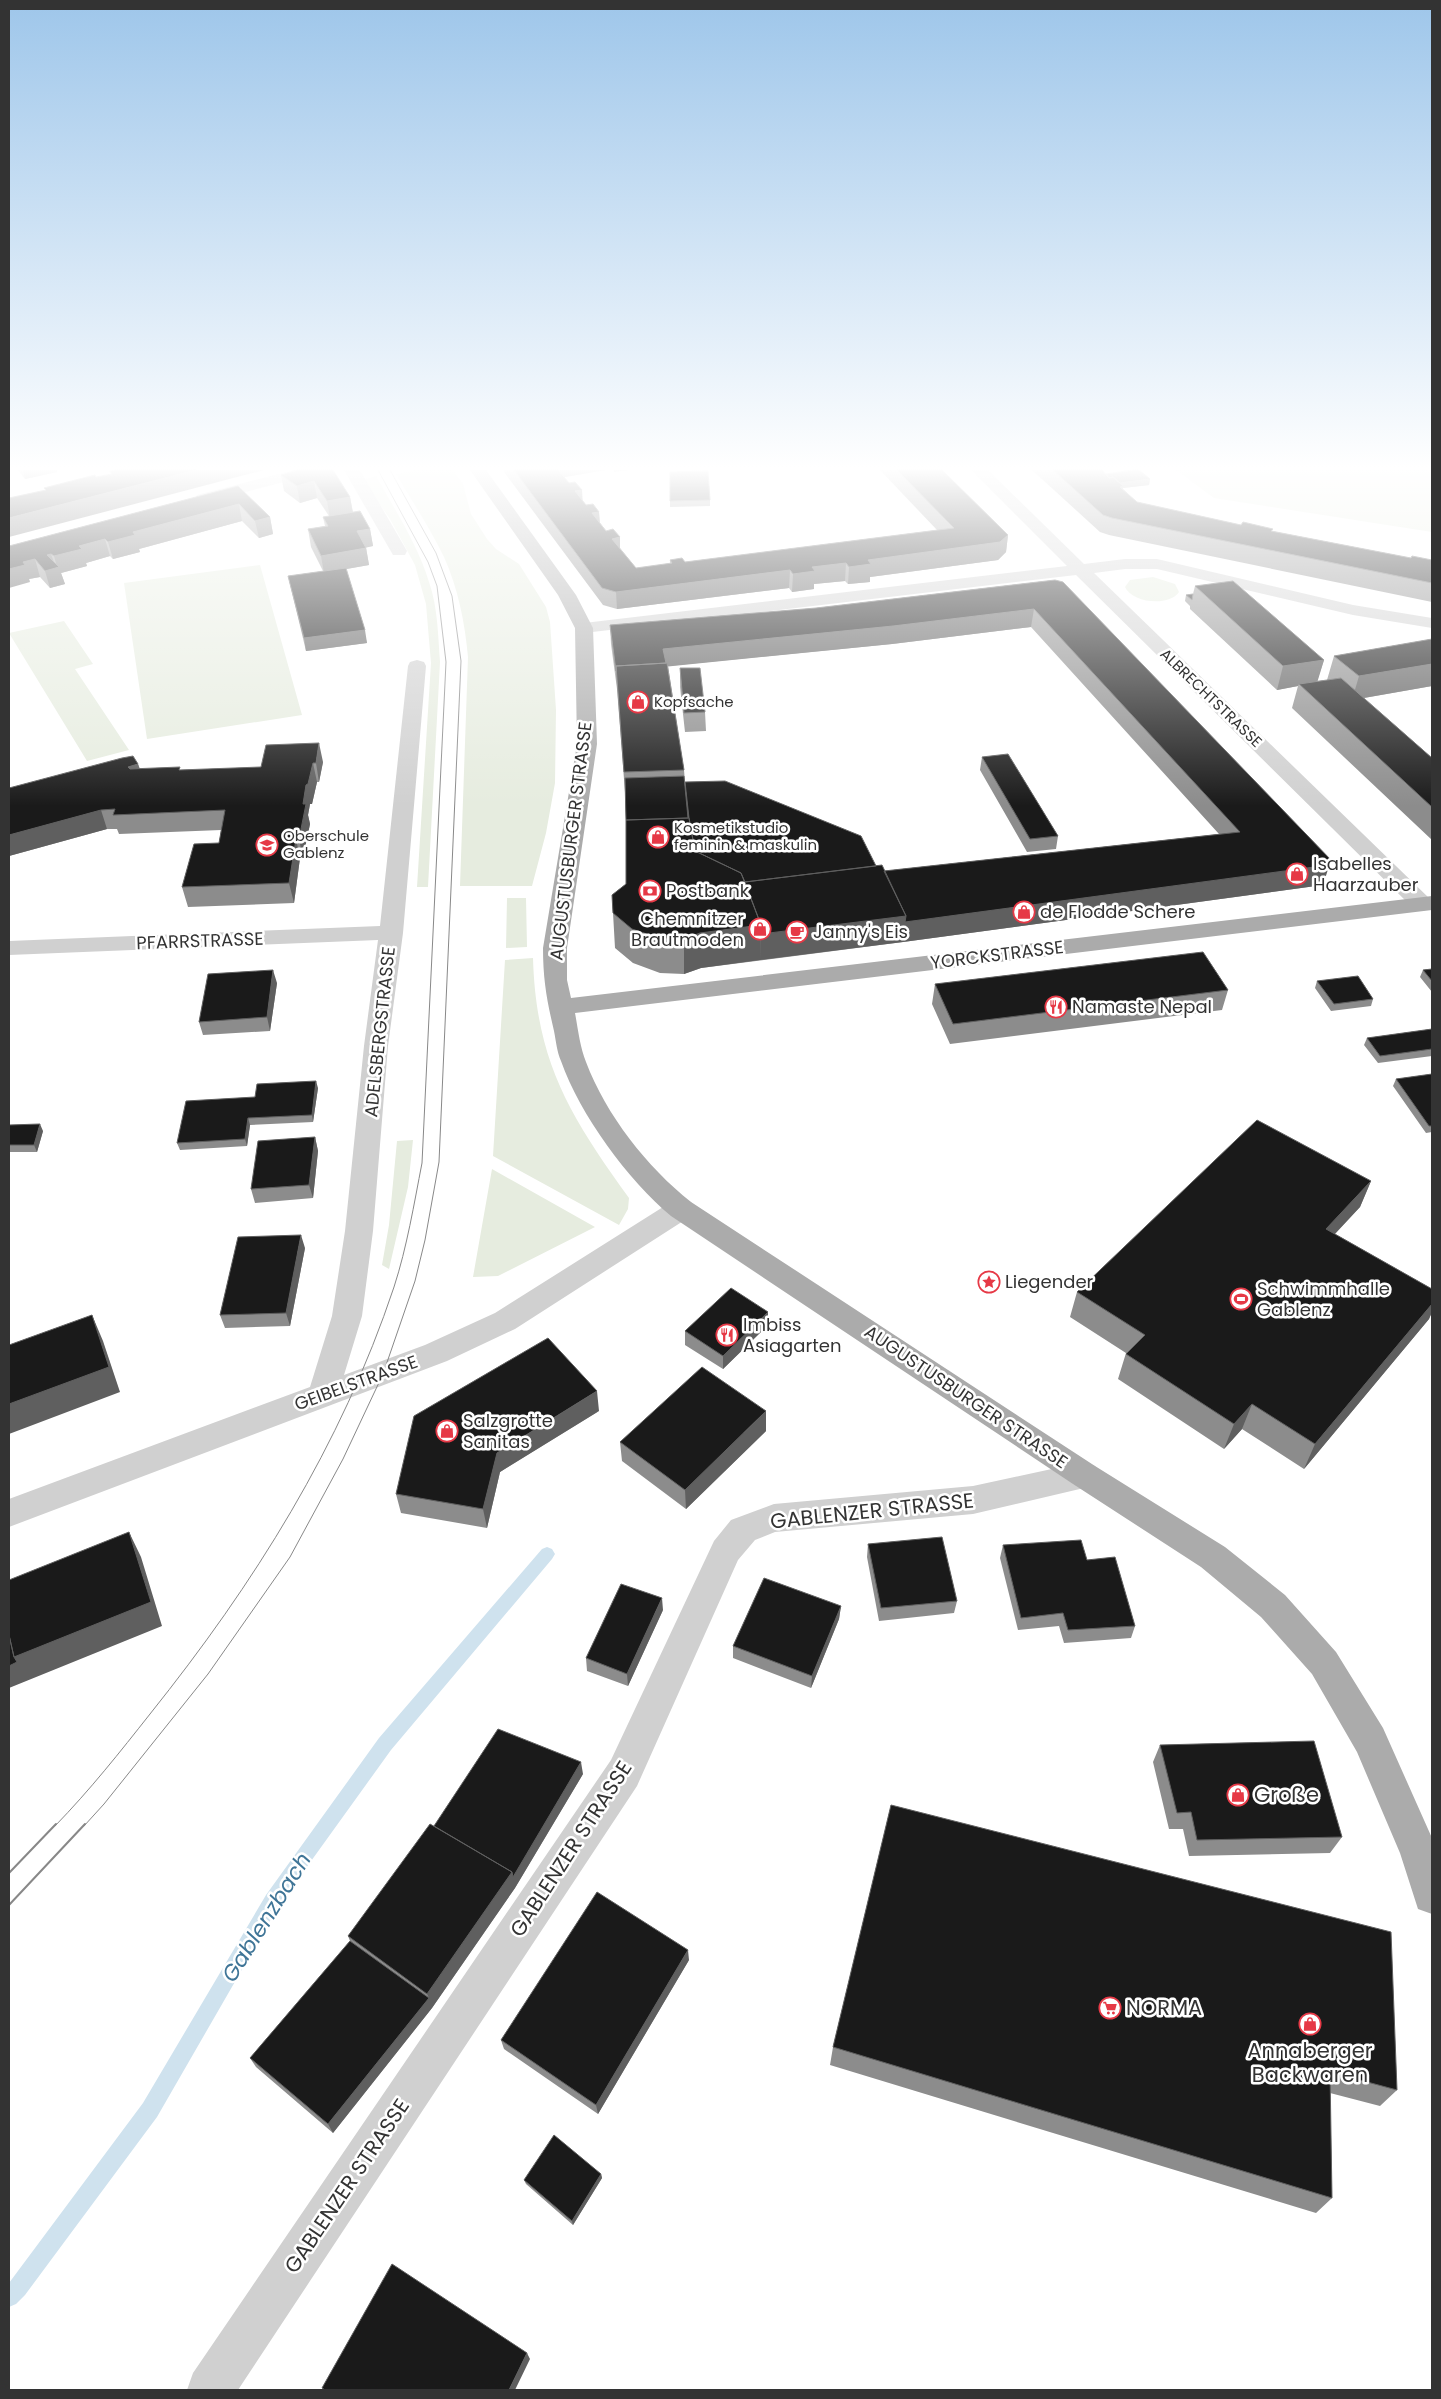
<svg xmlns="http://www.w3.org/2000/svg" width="1441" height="2399" font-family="Poppins,sans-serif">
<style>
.green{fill:#e6ecdf}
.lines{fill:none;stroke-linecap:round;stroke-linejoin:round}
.stream{fill:#cfe2ee;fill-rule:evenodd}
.minor{fill:#d0d0d0;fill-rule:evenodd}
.major{fill:#ababab;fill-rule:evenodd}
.tram-far1{stroke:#888;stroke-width:1}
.tram{stroke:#888;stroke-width:2}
.wall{fill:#8c8c8c;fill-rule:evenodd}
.shaded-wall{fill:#5f5f5f}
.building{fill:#1a1a1a;stroke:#5f5f5f}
.labels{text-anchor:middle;stroke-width:5;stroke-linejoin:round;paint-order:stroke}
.far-street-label{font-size:15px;fill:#333;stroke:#fff}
.far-poi-label{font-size:15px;fill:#333;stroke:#fff;text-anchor:start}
.street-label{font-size:18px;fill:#333;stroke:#fff}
.poi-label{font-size:18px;fill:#333;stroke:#fff;text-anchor:start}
.near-street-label{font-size:21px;fill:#333;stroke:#fff}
.near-poi-label{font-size:21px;fill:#333;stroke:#fff;text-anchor:start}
.near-water-label{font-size:22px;font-style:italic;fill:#3f7597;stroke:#fff}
</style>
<rect width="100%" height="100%" fill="#fff"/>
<path class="green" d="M418 470H453L463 484 471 514 487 539 496 549 519 564 546 607 550 622 556 710 555 783 546 833 532 886H460L468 657C465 623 458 588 444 557 430 528 412 501 396 474Z
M1176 470H1432V532L1214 498Z
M376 476C395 510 418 545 429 582 438 608 438 636 440 662L428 887H417L431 663 426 604 415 565 390 519 363 480Z
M260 565 302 715 147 739 124 583Z
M1153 577 1175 584 1179 592C1169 607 1132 603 1125 587L1130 580Z
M64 621 93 664 75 669 129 750 87 761 9 633Z
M507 898H526L527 947 506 948Z
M533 958C536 1062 570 1116 629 1198L628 1209 619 1225 493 1156 505 960Z
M413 1140 408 1187 389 1269 382 1265 389 1225 397 1141Z
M492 1169 595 1227 498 1276 473 1277Z"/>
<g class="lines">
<path class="stream" d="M547 1547 552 1549 555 1554 552 1559 391 1750 278 1907 157 2117 25 2295 16 2304 9 2307V2283L143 2103 266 1895 379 1738 542 1549Z"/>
<path class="minor" d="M294 470H321L318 473 203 503 197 501 195 498 197 495Z
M344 470H360L407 551 405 555H393Z
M971 470H988L1084 564 1125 559H1157L1353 605 1432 618V628L1353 615 1157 569H1125L1094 573 1430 899 1432 902 1430 909 1422 911 1414 909 1076 575 584 633 578 632 575 628 578 624 584 623 1067 566Z
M417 660 424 662 426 666 403 933 388 1046 373 1231 362 1316 344 1375 425 1345 495 1313 671 1202 681 1199 691 1202 695 1209 691 1216 515 1329 447 1361 9 1527V1499L310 1387 332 1316 345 1231 364 1046 378 940 9 955V941L380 926 408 666 410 662Z
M1084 1462 1095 1466 1100 1475 1095 1484 1084 1488 973 1514 775 1532 755 1540 738 1560 637 1786 238 2390H187L193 2373 611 1760 714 1541 731 1520 774 1504 973 1486Z"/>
<path class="major" d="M470 470H486L576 595 593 628 597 744 567 948V980L571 998 1432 896V910L575 1013C578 1029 580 1047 586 1062 606 1115 647 1167 691 1202L1095 1466 1225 1547 1285 1595 1336 1652 1383 1728 1432 1838V1914L1418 1909 1400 1853 1357 1752 1312 1674 1261 1617 1201 1567 1073 1484 671 1216C628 1180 580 1115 561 1061 557 1052 556 1041 554 1031 547 1001 543 980 543 948L577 744 575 628 558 595Z"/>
<path class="tram-far1" d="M55 1826C90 1790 120 1752 150 1714 254 1584 341 1446 394 1287 407 1247 414 1204 422 1163L446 662 437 586 428 562 378 470
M84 1826 104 1804 208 1674 290 1557 343 1459 383 1374 415 1281 425 1240 439 1162 461 661 452 596 436 553 390 470"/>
<path class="tram" d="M9 1873 56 1824
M9 1905 85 1824"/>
</g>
<path class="wall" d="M18 470H57V472L25 479Z
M297 470 350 497 353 512 370 529 373 546 366 547 369 565 346 569 367 643 306 651 288 576 323 571 311 547 308 529 325 526 323 517 329 516 317 498 300 503 284 491 281 475Z
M504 470H606L564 477 586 505 599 512 600 523 636 568 670 564V560L685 562 937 530 880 470H942L1008 535 1006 552 998 560 870 577V582L848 584 845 581 814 584V589L792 592 789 588 617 609 603 605 504 472Z
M1032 470H1102L1106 474 1150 479 1149 485 1123 488V489L1137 502 1241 525 1273 529 1272 531 1411 558 1432 560V602L1109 535 1100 532Z
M670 472 710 500V506L670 507Z
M238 486 270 517 273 534 259 538 242 521 139 549 140 552 113 559 110 556 86 563 87 566 61 573 65 584 50 588 40 577 29 579 30 582 9 546Z
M1055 580 1323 885 903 942 701 968 684 974 660 973 633 963 615 948 612 895 626 884V820L625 792 617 689 611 644 610 625 816 608ZM1031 627 1219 834 884 871 685 782 684 770 668 666 892 644Z
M1195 586 1324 660 1317 681 1327 680 1334 656 1432 639V686L1364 698 1432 758V840L1292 708 1298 686 1277 690 1190 609V606L1185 601 1186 595 1193 594Z
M680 668 705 712 706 731 685 732 680 687Z
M982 757 1058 836 1056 849 1027 852 980 770Z
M323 762 319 782H317L312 804H310L308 815 310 824 303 858H300L294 903 188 907 182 887 219 843 221 830 119 834 117 829H107L9 856V788L138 764 140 769 181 770 261 767Z
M1432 969V992L1420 977 1423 970Z
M1317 981 1373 999 1371 1006 1331 1011 1315 988Z
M277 983 270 1031 203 1035 199 1022Z
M935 984 1228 990 1222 1010 950 1044 932 1004Z
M1432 1029V1056L1378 1063 1364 1045 1367 1038Z
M1432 1074V1132L1426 1133 1393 1086 1396 1079Z
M318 1088 313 1122 250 1125 247 1146 180 1150 177 1143 255 1097Z
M9 1125 43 1131 37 1152H9Z
M315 1137 318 1151 313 1198 255 1203 251 1189Z
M1371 1181 1360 1207 1335 1234 1432 1289V1312L1429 1319 1304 1469 1242 1429 1224 1449 1118 1379 1126 1353 1070 1317 1077 1292Z
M305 1248 290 1326 225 1328 220 1315Z
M768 1312V1325L723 1369 685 1345V1331Z
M599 1411 500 1472 487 1528 401 1513 396 1494Z
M766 1431 686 1509 622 1461 620 1442Z
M868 1544 957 1601 954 1613 879 1621 867 1557Z
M1003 1545 1087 1560 1135 1626 1131 1638 1064 1643 1059 1626 1018 1630 1000 1558Z
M841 1606 839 1619 811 1688 733 1658V1646Z
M663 1610 628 1686 587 1671 586 1658Z
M1160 1745 1342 1837 1330 1853 1189 1856 1183 1829H1169L1153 1762Z
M583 1774 515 1888 432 2008 333 2133 256 2067 250 2058 350 1941 348 1936 434 1826Z
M891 1805 1397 2090 1380 2106 1330 2093 1332 2198 1316 2213 830 2065 833 2047Z
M689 1960 598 2114 504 2049 501 2040Z
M601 2174 602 2178 573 2225 526 2184 524 2180Z"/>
<path class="shaded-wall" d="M23 470H57V472L25 479Z
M196 470H264L9 537V518Z
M553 470H606L553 479Z
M614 470H628L614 472Z
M1150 479 1149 485 1123 488 1120 503 1112 484Z
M314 481 317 498 300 503 297 486Z
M582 490 583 507 575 491Z
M350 497 353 514 330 518 327 501Z
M239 504 242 521 139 549 140 552 113 559 108 542 133 532Z
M599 512 600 529 592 513Z
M270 517 273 534 259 538 255 521Z
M370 529 373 546 360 549 357 531Z
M1008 535 1006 552 998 560 870 577V582L848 584 849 567 868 560Z
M620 537V555L612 539Z
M105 539 110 556 86 563 87 566 61 573 65 584 50 588 45 571 47 555 51 554 56 568 57 567 54 556 79 546Z
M366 548 369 565 324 573 321 556Z
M35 559 40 577 29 579 30 582 9 588V569L23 562Z
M846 563 845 581 814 584V589L792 592 793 574 812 567Z
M790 570 789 588 617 609 616 592Z
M1034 609 1031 627 892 644 663 667V649Z
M365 630 367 643 306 651 304 638Z
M1324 660 1317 683 1299 684 1298 686 1277 690 1283 666Z
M1432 664V686L1352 700 1359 676Z
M319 743 323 762 319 782 316 763Z
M313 763 317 782 312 804H310L308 815 310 824 303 858 299 839 303 804 306 785Z
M138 764 144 783 133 786 128 767Z
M101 810 107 829 9 856V835Z
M296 839 300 858 294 903 289 883Z
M1331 860 1323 885 903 942 760 960 761 934Z
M761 925 760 960 701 968 684 974V939L700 933Z
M273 970 277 983 270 1031 267 1017Z
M316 1081 318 1088 313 1122 312 1115Z
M248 1118 250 1125 247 1146 245 1139Z
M40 1124 43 1131 37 1152 34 1145Z
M315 1137 318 1151 313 1198 309 1185Z
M1371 1181 1360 1207 1315 1255 1326 1229Z
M301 1235 305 1248 290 1326 286 1313Z
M1432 1304V1312L1429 1319 1304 1469 1315 1444Z
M768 1312V1325L723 1369V1356Z
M92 1315 103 1341 120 1392 9 1434V1404Z
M597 1391 599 1411 500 1472 487 1528 483 1509 497 1453Z
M1252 1404 1242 1429 1224 1449 1234 1424Z
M766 1411V1431L686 1509 685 1490Z
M129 1532 141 1557 162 1626 9 1688V1666L14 1657Z
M662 1598 663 1610 628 1686 627 1674Z
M841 1606 839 1619 811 1688 812 1676Z
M581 1762 583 1774 515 1888 432 2008 333 2133 328 2124 429 1998 427 1994Z
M688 1950 689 1960 598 2114 596 2105Z
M601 2174 602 2178 573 2225 572 2221Z
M527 2353 530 2359 515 2390H509Z"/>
<path class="building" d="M115 470H196L9 518V498L46 490 44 488 95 475 96 477 112 474 110 471Z
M297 470H333L350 497 327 501 314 481 297 486 281 475Z
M514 470H558L569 483 575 482 582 490 575 491 586 505 593 504 599 512 592 513 606 531 613 529 620 537 612 539 636 568 672 563 670 560 682 558 685 562 954 528 897 470H942L1008 535 1000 542 868 560 871 564 849 567 846 563 812 567 815 571 793 574 790 570 616 592 602 588Z
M1053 470H1102L1109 478 1113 477 1123 486 1120 487 1137 502 1241 525 1243 522 1273 529 1271 531 1411 558 1412 556 1432 560V583L1112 518 1103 515Z
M1133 470H1139L1150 479 1120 483 1113 477 1109 478 1106 474Z
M708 471 710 500 670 501V472Z
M238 486 270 517 255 521 239 504 133 532 135 535 108 542 105 539 79 546 82 549 54 556 51 554 47 555 59 567 45 571 35 559 23 562 25 565 9 569V546Z
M360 511 370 529 357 531 366 548 321 556 308 529 328 526 323 517Z
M346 568 365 630 304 638 288 576Z
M1055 580 1063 582 1331 860 1329 865 905 922 906 916 884 871 1240 832 1034 609 893 626 663 649 666 663 616 666V671L610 625 816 608Z
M1233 581 1324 660 1283 666 1195 586Z
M1193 594 1192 600 1186 595Z
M1432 639V664L1359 676 1334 656Z
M667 663 684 770 624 772 616 666Z
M680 668H700L705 712 684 713Z
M1341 678 1432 758V807L1299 684Z
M319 743 316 763H313L308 784 306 785 303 804H306L299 839H296L289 883 182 887 194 844 219 843 225 810 113 815 115 809 101 810 9 835V788L122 758 133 756 138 764 128 767 130 769 180 767 179 770 261 767 266 745Z
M1008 754 1058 836 1030 839 982 757Z
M684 776 688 818 626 820 625 778Z
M725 781 861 836 876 866 745 882 741 873 695 851 689 818 685 782Z
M689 818 695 851 741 873 761 925 700 933 684 939 659 938 632 929 613 913 612 895 626 884V820Z
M882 865 906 916 761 934V925L745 882Z
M1203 952 1228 990 953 1024 935 984Z
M1432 969V981L1423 970Z
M273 970 267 1017 199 1022 208 974Z
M1358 976 1373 999 1334 1004 1317 981Z
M1432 1029V1049L1380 1056 1367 1038Z
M1432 1074V1126H1429L1396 1079Z
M316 1081 312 1115 248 1118 245 1139 177 1143 186 1101 255 1097 257 1084Z
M1257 1120 1371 1181 1326 1229 1432 1289V1304L1315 1444 1252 1404 1234 1424 1126 1354 1145 1335 1077 1292Z
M40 1124 34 1145H9V1125Z
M315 1137 309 1185 251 1189 258 1141Z
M301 1235 286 1313 220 1315 238 1237Z
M731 1288 768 1312 723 1356 685 1331Z
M92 1315 109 1367 9 1404V1345Z
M548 1338 597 1391 497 1453 483 1509 396 1494 414 1416Z
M702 1367 766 1411 685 1490 620 1442Z
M129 1532 151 1602 14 1657 9 1635V1580Z
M942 1537 957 1601 881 1608 868 1544Z
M1081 1540 1087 1560 1115 1557 1135 1626 1068 1630 1063 1613 1021 1618 1003 1545Z
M764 1578 841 1606 812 1676 733 1646Z
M621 1584 662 1598 627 1674 586 1658Z
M9 1635 14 1657 17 1662 9 1666Z
M498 1729 581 1762 513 1877 512 1872 434 1826Z
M1314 1741 1342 1837 1197 1840 1191 1812 1177 1813 1160 1745Z
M891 1805 1391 1932 1397 2090 1330 2072 1332 2198 833 2047Z
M430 1824 512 1872 427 1994 348 1936Z
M597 1892 688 1950 596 2105 501 2040Z
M350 1941 429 1998 328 2124 250 2058Z
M554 2135 601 2174 572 2221 524 2180Z
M392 2264 527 2353 509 2390H325L322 2388Z"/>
<linearGradient id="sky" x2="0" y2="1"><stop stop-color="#9ec6ea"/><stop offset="0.58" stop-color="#fff"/><stop offset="1" stop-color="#fff" stop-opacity="0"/></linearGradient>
<rect width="1441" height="806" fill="url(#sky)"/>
<defs>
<g id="shop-ring" transform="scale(1.125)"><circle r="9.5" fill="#fff" stroke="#e63946" stroke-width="1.5"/><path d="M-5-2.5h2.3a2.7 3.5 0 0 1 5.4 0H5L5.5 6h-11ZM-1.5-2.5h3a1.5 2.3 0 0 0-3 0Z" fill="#e63946"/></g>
<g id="school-ring" transform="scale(1.125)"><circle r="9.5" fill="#fff" stroke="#e63946" stroke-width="1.5"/><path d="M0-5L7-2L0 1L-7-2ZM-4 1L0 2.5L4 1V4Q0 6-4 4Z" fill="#e63946"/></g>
<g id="bank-ring" transform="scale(1.125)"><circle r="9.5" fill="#fff" stroke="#e63946" stroke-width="1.5"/><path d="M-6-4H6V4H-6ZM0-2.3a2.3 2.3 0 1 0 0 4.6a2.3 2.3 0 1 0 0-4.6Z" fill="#e63946"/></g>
<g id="cafe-ring" transform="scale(1.125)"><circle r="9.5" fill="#fff" stroke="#e63946" stroke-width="1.5"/><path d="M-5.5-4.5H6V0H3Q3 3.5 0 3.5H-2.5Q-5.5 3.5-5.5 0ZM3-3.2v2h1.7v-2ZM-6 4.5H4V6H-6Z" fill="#e63946"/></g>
<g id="restaurant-ring" transform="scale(1.125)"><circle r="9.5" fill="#fff" stroke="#e63946" stroke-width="1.5"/><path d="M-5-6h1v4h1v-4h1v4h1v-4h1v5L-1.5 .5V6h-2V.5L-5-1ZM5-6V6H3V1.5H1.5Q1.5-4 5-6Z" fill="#e63946"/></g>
<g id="sight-ring" transform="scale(1.125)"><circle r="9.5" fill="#fff" stroke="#e63946" stroke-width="1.5"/><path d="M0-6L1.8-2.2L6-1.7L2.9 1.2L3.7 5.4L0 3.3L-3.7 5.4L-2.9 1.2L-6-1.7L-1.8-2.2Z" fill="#e63946"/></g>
<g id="stadium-ring" transform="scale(1.125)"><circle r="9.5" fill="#fff" stroke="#e63946" stroke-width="1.5"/><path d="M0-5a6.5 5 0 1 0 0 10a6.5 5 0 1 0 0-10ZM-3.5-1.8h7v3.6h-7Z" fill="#e63946"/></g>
<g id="supermarket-ring" transform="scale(1.125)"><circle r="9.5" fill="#fff" stroke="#e63946" stroke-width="1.5"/><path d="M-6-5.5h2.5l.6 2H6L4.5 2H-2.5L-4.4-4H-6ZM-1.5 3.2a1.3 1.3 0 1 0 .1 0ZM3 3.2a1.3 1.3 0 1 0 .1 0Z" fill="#e63946"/></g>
</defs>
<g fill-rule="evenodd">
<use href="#shop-ring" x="638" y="702"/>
<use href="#shop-ring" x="658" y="837"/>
<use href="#school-ring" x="267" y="845"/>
<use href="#shop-ring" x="1297" y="874"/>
<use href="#bank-ring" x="650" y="891"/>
<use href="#shop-ring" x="1024" y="912"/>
<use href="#shop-ring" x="760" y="929"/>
<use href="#cafe-ring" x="797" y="932"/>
<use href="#restaurant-ring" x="1056" y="1007"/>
<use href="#sight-ring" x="989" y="1282"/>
<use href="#stadium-ring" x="1241" y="1299"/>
<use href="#restaurant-ring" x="727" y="1335"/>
<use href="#shop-ring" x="447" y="1431"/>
<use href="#shop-ring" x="1238" y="1795"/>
<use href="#supermarket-ring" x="1110" y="2008"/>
<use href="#shop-ring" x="1310" y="2024"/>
</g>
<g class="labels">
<g class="far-street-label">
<text transform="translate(1211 698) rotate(44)" y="5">ALBRECHTSTRASSE</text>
</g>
<g class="far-poi-label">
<text x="654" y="707">Kopfsache</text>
<text x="674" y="833">Kosmetikstudio<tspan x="674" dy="17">feminin &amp; maskulin</tspan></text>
<text x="283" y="841">Oberschule<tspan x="283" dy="17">Gablenz</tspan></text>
</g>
<g class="street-label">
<text transform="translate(571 841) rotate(-83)" y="6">AUGUSTUSBURGER STRASSE</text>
<text transform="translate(200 941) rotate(-2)" y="6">PFARRSTRASSE</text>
<text transform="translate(997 955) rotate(-7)" y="6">YORCKSTRASSE</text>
<text transform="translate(380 1032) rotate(-84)" y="6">ADELSBERGSTRASSE</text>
<text transform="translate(356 1383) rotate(-20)" y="6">GEIBELSTRASSE</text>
<text transform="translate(966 1397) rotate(34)" y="6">AUGUSTUSBURGER STRASSE</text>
</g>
<g class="poi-label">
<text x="1313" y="870">Isabelles<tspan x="1313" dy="21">Haarzauber</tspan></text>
<text x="666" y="897">Postbank</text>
<text x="1040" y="918">de Flodde Schere</text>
<text x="744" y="925" text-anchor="end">Chemnitzer<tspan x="744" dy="21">Brautmoden</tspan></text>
<text x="813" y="938">Janny's Eis</text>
<text x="1072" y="1013">Namaste Nepal</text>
<text x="1005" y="1288">Liegender</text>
<text x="1257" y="1295">Schwimmhalle<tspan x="1257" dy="21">Gablenz</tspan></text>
<text x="743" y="1331">Imbiss<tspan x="743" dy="21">Asiagarten</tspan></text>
<text x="463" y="1427">Salzgrotte<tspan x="463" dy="21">Sanitas</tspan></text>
</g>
<g class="near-street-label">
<text transform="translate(872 1511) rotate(-6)" y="7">GABLENZER STRASSE</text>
<text transform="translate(571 1849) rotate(-57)" y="7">GABLENZER STRASSE</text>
<text transform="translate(347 2186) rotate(-56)" y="7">GABLENZER STRASSE</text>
</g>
<g class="near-poi-label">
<text x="1254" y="1802">Große</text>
<text x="1126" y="2015">NORMA</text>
<text x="1310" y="2058" text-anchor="middle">Annaberger<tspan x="1310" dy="24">Backwaren</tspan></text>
</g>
<g class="near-water-label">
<text transform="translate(266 1917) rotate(-58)" y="8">Gablenzbach</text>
</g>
</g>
<rect width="1441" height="2399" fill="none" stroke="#333333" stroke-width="20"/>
</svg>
